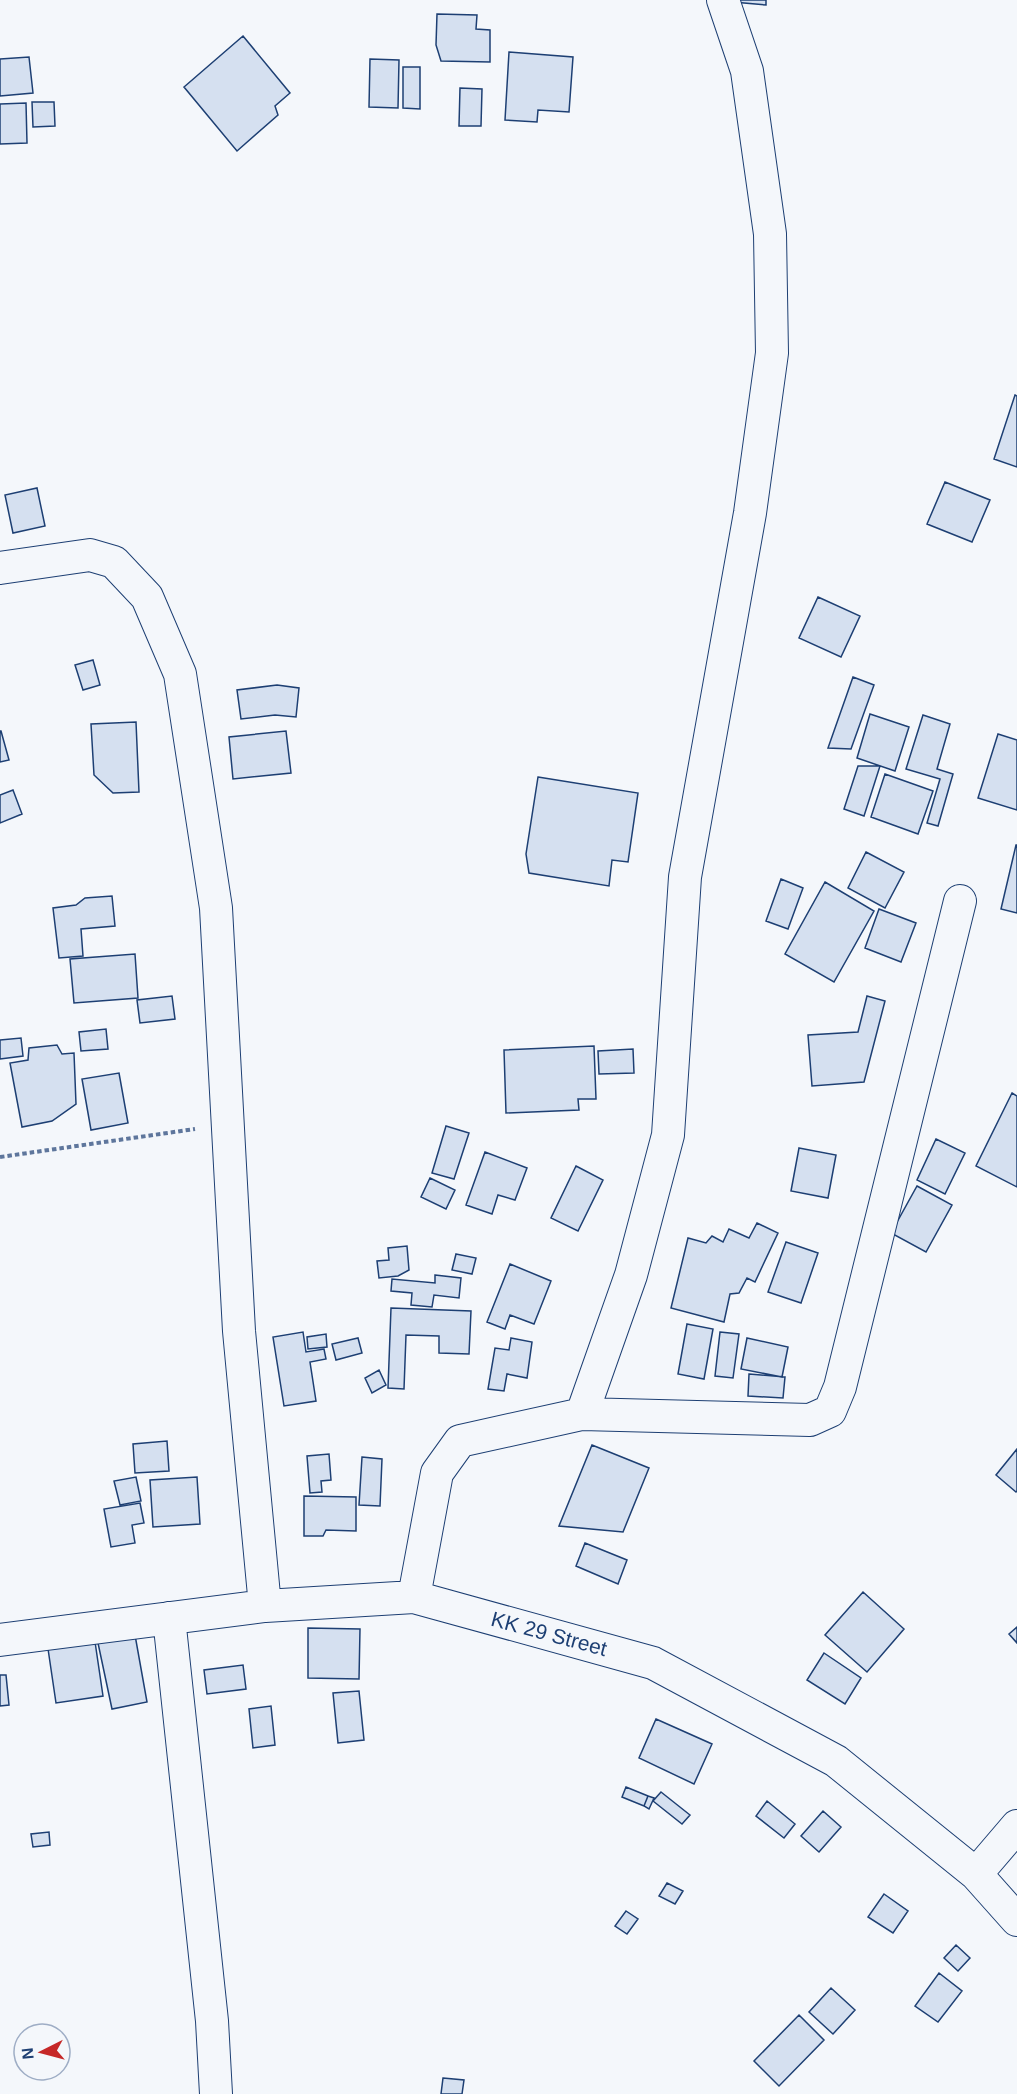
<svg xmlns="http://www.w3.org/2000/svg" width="1017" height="2094" font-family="Arial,sans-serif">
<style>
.building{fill:#d5e0f0;stroke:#1d3f73;stroke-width:1.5}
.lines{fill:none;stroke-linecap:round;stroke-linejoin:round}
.street-casing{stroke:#1d3f73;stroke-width:34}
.path{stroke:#5e769c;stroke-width:4;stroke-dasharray:4.5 3;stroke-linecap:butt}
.street{stroke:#f4f7fb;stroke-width:32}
.labels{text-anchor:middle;stroke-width:4.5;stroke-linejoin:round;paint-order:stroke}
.street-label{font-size:21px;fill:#1d3f73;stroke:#f4f7fb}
</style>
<rect width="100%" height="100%" fill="#f4f7fb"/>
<path class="building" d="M733 0H766V5L733 2Z
M437 14 477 15 476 29 490 30V62L441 61 436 45Z
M243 36 290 93 275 106 278 115 237 151 184 87Z
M509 52 573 57 569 112 538 110 537 122 505 120Z
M29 57 33 93 0 96V59Z
M370 59 399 60 398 108 369 107Z
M403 67H420V109L403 108Z
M460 88 482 89 481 126H459Z
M32 102H54L55 126 33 127Z
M26 103 27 143 0 144V104Z
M1015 395 1017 396V467L994 459Z
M945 482 990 500 972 542 927 524Z
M37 488 45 526 13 533 5 495Z
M818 597 860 616 841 657 799 638Z
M93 660 100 685 83 690 75 665Z
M853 677 874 685 851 749 828 748Z
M277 685 299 688 296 717 275 715 241 719 237 690Z
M870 714 909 727 895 771 857 758Z
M923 715 950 724 937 769 953 774 938 826 927 823 940 779 906 769Z
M136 722 139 792 113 793 94 775 91 724Z
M1 731 9 760 0 762V731Z
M286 731 291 773 233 779 229 737Z
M998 734 1017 740V810L978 798Z
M858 766H880L864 816 844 809Z
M885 774 933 791 918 834 871 817Z
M538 777 638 793 628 862 612 860 609 886 529 873 526 854Z
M13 790 22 814 0 823V795Z
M1016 845H1017V913L1001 909Z
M866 852 904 872 885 908 848 888Z
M781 879 803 888 788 929 766 921Z
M825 882 874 911 834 982 785 954Z
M112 896 115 926 81 929 83 956 59 958 53 908 76 905 85 898Z
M879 909 916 923 901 962 865 948Z
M135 954 138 998 74 1003 70 959Z
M172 996 175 1019 140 1023 137 1000Z
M867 996 885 1001 864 1082 812 1086 808 1035 858 1032Z
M106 1029 108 1049 81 1051 79 1032Z
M21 1038 23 1056 0 1059V1040Z
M57 1045 62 1054 74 1053 76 1104 52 1121 22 1127 10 1063 28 1060 29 1048Z
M594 1046 596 1099H578L579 1110 506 1113 504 1050Z
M633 1049 634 1073 599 1074 598 1051Z
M119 1073 128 1123 91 1130 82 1079Z
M1012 1093 1017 1096V1187L976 1166Z
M446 1126 469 1133 454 1179 432 1173Z
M936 1139 965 1153 945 1194 917 1180Z
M799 1148 836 1155 828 1198 791 1191Z
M485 1152 527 1168 515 1200 498 1195 492 1214 466 1205Z
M576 1166 603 1180 578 1231 551 1218Z
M430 1178 455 1190 446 1209 421 1197Z
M917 1186 952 1205 926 1252 891 1233Z
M757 1223 778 1233 755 1282 747 1278 739 1293 730 1294 724 1322 671 1308 688 1238 706 1243 712 1236 723 1242 729 1229 749 1238Z
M786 1242 818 1253 801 1303 768 1292Z
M407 1246 409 1270 398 1276 379 1278 377 1261 389 1260 388 1248Z
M456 1254 476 1258 472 1274 452 1270Z
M510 1264 551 1281 534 1324 510 1315 505 1329 487 1322Z
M435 1275 461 1278 459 1298 434 1295 432 1307 411 1305 412 1293 391 1291 392 1279 435 1283Z
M391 1308 471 1311 469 1354 439 1353V1336L406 1335 404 1389 388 1388Z
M687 1324 713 1329 704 1379 678 1374Z
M303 1332 306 1352 324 1349 326 1359 310 1362 316 1401 284 1406 273 1337Z
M720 1332 739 1334 733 1378 715 1376Z
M326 1334 327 1347 308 1349 307 1337Z
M358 1338 362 1353 336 1360 332 1344Z
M511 1338 532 1342 527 1378 507 1374 504 1391 488 1389 495 1348 509 1350Z
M747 1338 788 1347 782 1377 741 1369Z
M379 1370 386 1385 372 1393 365 1378Z
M749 1374 785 1377 783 1398 748 1396Z
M167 1441 169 1471 135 1473 133 1444Z
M592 1445 649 1468 623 1532 559 1526Z
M1017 1449V1491L1016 1492 996 1475Z
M329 1454 331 1480 321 1481 322 1492 310 1493 307 1456Z
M362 1457 382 1459 380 1506 359 1505Z
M136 1477 141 1501 120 1505 114 1481Z
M197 1477 200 1524 153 1527 150 1480Z
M304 1496 356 1497V1531L326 1530 323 1536H304Z
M140 1503 144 1523 132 1525 135 1543 111 1547 104 1509Z
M585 1543 627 1560 618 1584 576 1566Z
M863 1592 904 1629 867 1672 825 1635Z
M1017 1627V1643L1009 1634Z
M308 1628 360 1629 359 1679 308 1678Z
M94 1635 103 1696 56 1703 47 1642Z
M135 1635 147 1702 112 1709 98 1643Z
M824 1653 861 1678 845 1704 807 1680Z
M243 1665 246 1689 207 1694 204 1670Z
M0 1675H6L9 1705 0 1706Z
M359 1691 364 1740 338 1743 333 1693Z
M271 1706 275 1745 253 1748 249 1709Z
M656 1719 712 1744 694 1784 639 1758Z
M626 1787 648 1796 644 1806 622 1797Z
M661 1792 690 1815 682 1824 653 1801Z
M648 1796 654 1798 649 1809 644 1806Z
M767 1801 795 1824 784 1838 756 1816Z
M823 1811 841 1827 819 1852 801 1836Z
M49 1832 50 1845 33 1847 31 1834Z
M667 1883 683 1891 675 1904 659 1896Z
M884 1894 908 1911 893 1933 868 1917Z
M626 1911 638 1919 627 1934 615 1926Z
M956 1945 970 1958 958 1971 944 1958Z
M939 1973 962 1991 938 2022 915 2006Z
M831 1988 855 2010 833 2034 809 2012Z
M799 2015 824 2040 779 2086 754 2061Z
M443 2078 464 2080 462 2094H441Z"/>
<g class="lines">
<g class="street-casing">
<path id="street" d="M0 568 90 555 114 562 147 597 180 674 216 908 239 1331 265 1606
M582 1414 631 1275 668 1135 685 877 750 513 772 353 770 234 747 71 723 0
M414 1597 437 1473 460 1441 582 1414 810 1420 830 1411 840 1387 960 901
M169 1618 212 2021 216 2094
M0 1640 265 1606 414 1597 653 1663 836 1761 976 1874 1017 1920
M976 1874 1017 1826"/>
</g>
<path class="path" d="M0 1157 195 1129"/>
<use href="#street" class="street"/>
</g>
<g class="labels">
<g class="street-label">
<text transform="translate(549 1634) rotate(15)" y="7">KK 29 Street</text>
</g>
</g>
<g transform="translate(42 2052) rotate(264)"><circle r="28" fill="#f4f7fb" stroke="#9eadc5" stroke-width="1.5"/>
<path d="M0-4.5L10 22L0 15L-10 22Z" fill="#c62828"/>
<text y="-9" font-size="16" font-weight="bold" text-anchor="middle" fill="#1d3f73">N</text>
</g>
</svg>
